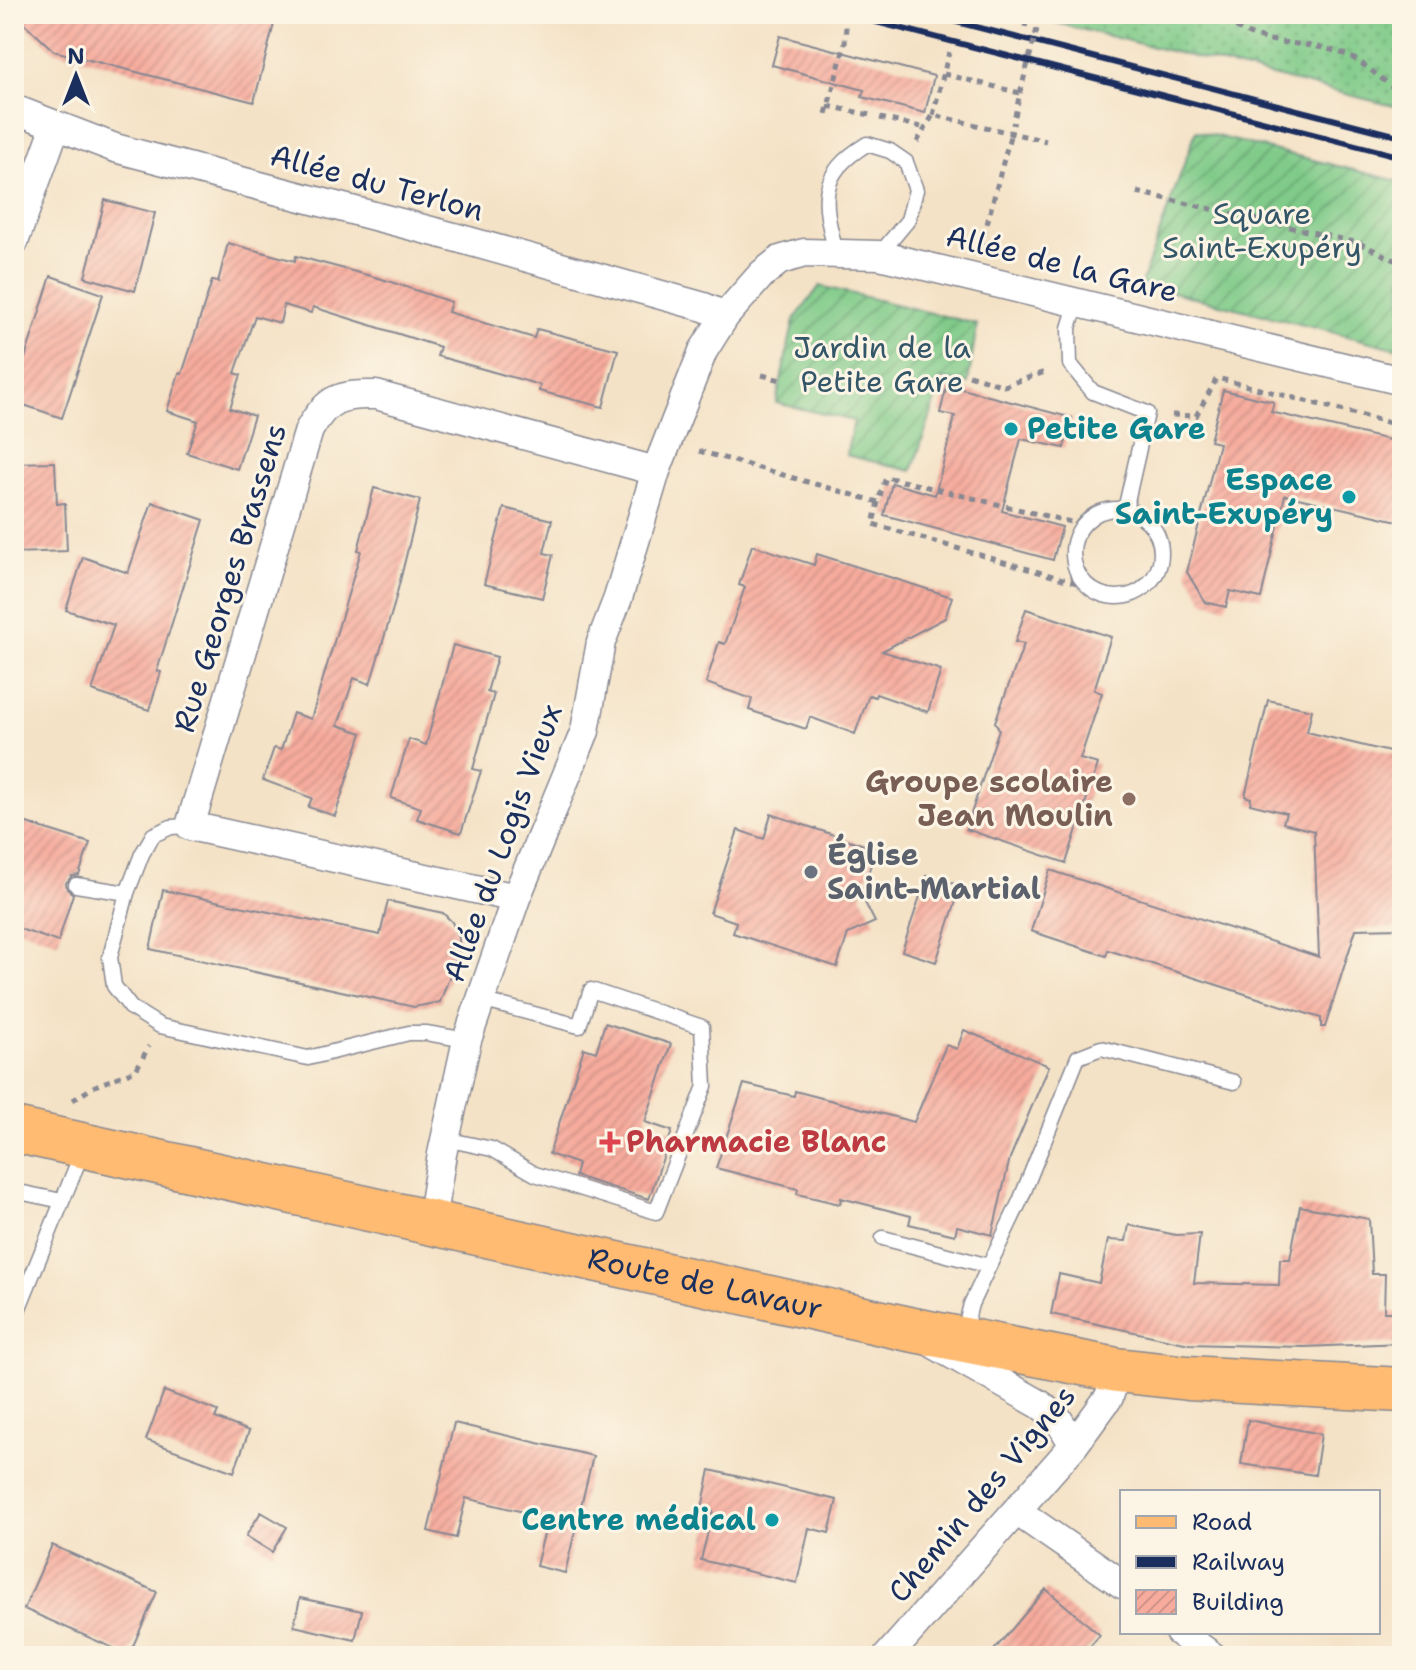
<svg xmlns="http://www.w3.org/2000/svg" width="1416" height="1670" font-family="'Shantell Sans',sans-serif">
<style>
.grass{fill:url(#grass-dots);stroke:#4e7d74;stroke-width:2}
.garden{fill:url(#garden-furrows);stroke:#4e7d74;stroke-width:2}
.building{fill:url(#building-hatch)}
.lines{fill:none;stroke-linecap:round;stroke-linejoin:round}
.lane-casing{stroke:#888892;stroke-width:17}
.street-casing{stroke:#888892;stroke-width:31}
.primary-casing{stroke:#888892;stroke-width:47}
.path{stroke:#888892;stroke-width:5;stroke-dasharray:6 6;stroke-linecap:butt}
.lane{stroke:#fff;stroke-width:14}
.street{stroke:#fff;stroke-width:28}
.primary{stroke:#febb71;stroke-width:44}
.rail{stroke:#1b2f5e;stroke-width:6}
.path-bridge{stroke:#888892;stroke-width:5;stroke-dasharray:6 6;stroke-linecap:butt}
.culture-dot{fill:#0f9aa8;stroke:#fcf5e5;stroke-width:3}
.education-dot{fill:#8d6e63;stroke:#fcf5e5;stroke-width:3}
.worship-dot{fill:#6b7280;stroke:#fcf5e5;stroke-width:3}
.health-dot{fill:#e0444e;stroke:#fcf5e5;stroke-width:3}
.labels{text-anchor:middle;stroke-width:6;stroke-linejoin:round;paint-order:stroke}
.street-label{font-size:30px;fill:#1b2f5e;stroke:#fcf5e5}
.park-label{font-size:30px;fill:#345669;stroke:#fcf5e5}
.culture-label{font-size:30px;font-weight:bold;fill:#0d838f;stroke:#fcf5e5;text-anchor:end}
.education-label{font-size:30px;font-weight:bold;fill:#785e54;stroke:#fcf5e5;text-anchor:end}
.worship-label{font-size:30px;font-weight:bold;fill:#5b616d;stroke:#fcf5e5;text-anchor:start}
.health-label{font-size:30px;font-weight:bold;fill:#be3a42;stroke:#fcf5e5;text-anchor:start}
</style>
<defs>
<pattern id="grass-dots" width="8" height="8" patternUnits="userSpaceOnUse" patternTransform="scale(2)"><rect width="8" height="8" fill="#80cb89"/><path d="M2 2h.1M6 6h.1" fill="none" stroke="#68a573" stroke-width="1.8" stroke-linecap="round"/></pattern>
<pattern id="garden-furrows" width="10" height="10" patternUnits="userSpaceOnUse" patternTransform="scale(2)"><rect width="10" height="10" fill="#80cb89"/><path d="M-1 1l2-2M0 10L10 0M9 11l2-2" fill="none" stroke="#68a573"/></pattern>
<pattern id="building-hatch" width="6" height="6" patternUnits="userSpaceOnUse" patternTransform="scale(2)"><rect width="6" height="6" fill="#f6ab9c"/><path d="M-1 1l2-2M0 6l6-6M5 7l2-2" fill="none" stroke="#d29389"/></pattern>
</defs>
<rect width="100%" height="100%" fill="#fcf5e5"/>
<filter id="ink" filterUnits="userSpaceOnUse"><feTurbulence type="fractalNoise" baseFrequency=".0125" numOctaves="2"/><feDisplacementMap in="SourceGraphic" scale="16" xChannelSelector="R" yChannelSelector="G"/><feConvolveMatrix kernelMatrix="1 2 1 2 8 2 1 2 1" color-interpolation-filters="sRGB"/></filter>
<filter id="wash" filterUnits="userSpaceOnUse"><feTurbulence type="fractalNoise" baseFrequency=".006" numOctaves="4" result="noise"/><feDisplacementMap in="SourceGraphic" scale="32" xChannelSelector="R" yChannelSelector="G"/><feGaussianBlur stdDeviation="1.8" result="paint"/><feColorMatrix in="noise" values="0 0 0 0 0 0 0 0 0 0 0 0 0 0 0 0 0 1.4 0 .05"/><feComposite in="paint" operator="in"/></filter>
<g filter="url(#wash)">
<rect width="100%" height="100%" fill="#f4e2c6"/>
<path class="grass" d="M1024 14H1402V108L1072 27Z"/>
<path class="garden" d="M1196 131 1402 182V350L1141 284Z
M820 286 977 324 968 383 943 379 912 471 846 455 854 421 776 403 794 320Z"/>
<g id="blocks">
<path class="building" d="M14 14H250L275 20 254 102 54 51Z
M780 36 934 76 925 113 862 97 864 90 772 65Z
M105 200 155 213 135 291 85 277Z
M228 243 295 261 296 256 382 279 451 302 448 312 534 338 537 329 618 350 603 407 539 391 540 385 437 356 440 347 313 307 311 313 284 305 280 323 255 316 235 373 241 375 230 408 254 416 237 469 187 453 198 421 167 411 179 373 182 374 212 281 218 282Z
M51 276 103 294 62 418 18 403 24 383 18 380Z
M947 385 1072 418 1064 448 1021 439 1002 511 1062 527 1053 560 884 515 892 483 935 495 955 416 940 413Z
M1223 390 1274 402 1271 412 1402 443V522L1285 495 1261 598 1230 591 1226 607 1205 602 1187 572 1219 443 1210 441Z
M55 462 57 504 65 503 67 551 14 553V463Z
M374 488 420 500 394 605 370 684 354 678 338 725 362 733 335 816 308 807 312 798 263 780 274 748 281 750 293 713 311 719 361 551 358 550Z
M152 502 204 520 157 671 161 672 149 710 92 691 114 625 66 610 83 557 128 573Z
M504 508 552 520 544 553 553 555 542 598 484 584Z
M752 545 814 565 817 554 952 597 945 618 882 651 941 670 928 712 876 694 875 697 869 695 855 734 810 717 806 729 749 710 752 699 706 683 719 642 725 644 745 587 739 585Z
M1026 609 1111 637 1094 690 1102 693 1080 759 1098 764 1066 863 966 829 999 729 995 722 1024 644 1015 642Z
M453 645 497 657 487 692 494 694 473 769 481 771 461 833 417 819 421 808 391 798 409 739 426 745Z
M1268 700 1312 710 1307 732 1402 755V928L1356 929 1325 1027H1321V1018L1311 1015 1108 950 1106 956 1031 931 1050 870 1319 957 1314 831 1283 823 1286 813 1250 804 1251 798 1245 796Z
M771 814 876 849 861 895 875 922 848 934 837 967 733 933 736 922 710 913 738 830 764 839Z
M14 819 90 843 79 875 72 876 66 883 67 889 73 894 58 942 14 927Z
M927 875 961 886 936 962 902 951Z
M163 890 380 935 388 901 443 913 452 922 459 938V951L440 1002 414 1007 150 949Z
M605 1023 671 1044 645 1122 672 1131 649 1199 575 1176 578 1164 549 1154 584 1048 596 1052Z
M964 1030 1049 1066 1010 1158 992 1235 957 1226 955 1235 909 1224 911 1216 841 1198 840 1204 797 1194 798 1189 716 1168 744 1084 794 1096 795 1091 914 1122 946 1045 957 1049Z
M1300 1206 1369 1219 1372 1274H1385L1384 1312H1402V1343L1304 1347 1189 1344 1051 1314 1059 1274 1099 1283 1108 1240 1126 1241 1129 1225 1176 1235 1200 1234 1194 1283 1279 1285 1280 1259H1290Z
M164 1391 218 1411 215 1418 249 1431 234 1472 146 1440Z
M1248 1420 1321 1434 1315 1475 1241 1464Z
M454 1423 593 1456 565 1573 536 1566 548 1518 466 1498 456 1538 428 1531Z
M710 1470 837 1500 829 1533 809 1528 797 1583 701 1560 713 1511 702 1508Z
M261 1512 287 1527 272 1552 246 1536Z
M52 1545 157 1592 129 1655 24 1609Z
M1046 1589 1100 1635 1082 1656H989Z
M300 1598 362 1611 355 1640 294 1626Z"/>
</g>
</g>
<g filter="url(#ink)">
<use href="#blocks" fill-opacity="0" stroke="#888892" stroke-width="2"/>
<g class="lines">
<g class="lane-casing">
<path id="lane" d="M836 253C823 201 816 175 867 144L890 151 906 162 916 190 908 220 879 255
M1077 302 1069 328 1070 364 1093 392 1147 413 1125 510
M1073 553a44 44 0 1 1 88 0a44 44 0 1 1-88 0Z
M190 826 171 827 153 835 142 854 127 893 110 957 114 986 131 1008 160 1026 308 1058 409 1033H426L467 1040
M76 885 127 893
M445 1139 492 1149 535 1174 656 1212 705 1086 702 1027 591 990 579 1026 481 1000
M14 1191 62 1201
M883 1238 989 1266
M14 1320 83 1150
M963 1336 971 1304 1020 1201 1078 1057 1101 1048 1234 1082"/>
</g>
<g class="street-casing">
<path id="street" d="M14 109 115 148 454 237 704 307 725 316
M14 242 56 125
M516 898 190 826 309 430C327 398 340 394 376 395L656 471
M431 1221 442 1154 467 1040 516 898 585 731 601 642 618 598 656 471 703 351 725 316 762 274 780 260 804 253 879 255 1402 381
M934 1344 1041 1405 1058 1419 1074 1445
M1018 1512 1122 1584
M1179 1632 1212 1656
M888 1656 1074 1445 1109 1397 1117 1370"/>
</g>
<g class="primary-casing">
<g id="primary">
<path id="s1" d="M14 1130 909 1329 1117 1370 1188 1378 1402 1390"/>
</g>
</g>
<path class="path" d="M1216 14C1261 51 1293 37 1341 53 1359 58 1378 77 1394 88L1402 90
M1025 27 1028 14
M944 74 1020 93 1013 125
M828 106 870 115
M826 114 845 44 846 25
M933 115 949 52
M880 118 926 128
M917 142 933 115 1046 141
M1137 192 1359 243 1399 262 1402 267
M981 247 1010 136
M762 375 781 380
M969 375 1004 386 1048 371
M1172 415 1196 416 1217 378 1402 426
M699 451 878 502 886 477 1083 525
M878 502 873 524 1087 586
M1398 757 1402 753
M73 1100 95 1086 136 1070 149 1046"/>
<use href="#lane" class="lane"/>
<use href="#street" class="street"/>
<use href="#primary" class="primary"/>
<path class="rail" d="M845 14 1402 157
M926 14 1402 137"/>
<path class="path-bridge" d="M1020 93 1041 14
M1010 136 1013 125"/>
</g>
</g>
<g class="culture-dot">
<circle cx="1011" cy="429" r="8"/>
<circle cx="1349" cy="497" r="8"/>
<circle cx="772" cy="1520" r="8"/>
</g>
<circle class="education-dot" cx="1129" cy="799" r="8"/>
<circle class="worship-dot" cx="811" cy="872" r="8"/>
<path class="health-dot" d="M606 1130h8v8h8v8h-8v8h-8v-8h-8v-8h8z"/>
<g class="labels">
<g class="street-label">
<text transform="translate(377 183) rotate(15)" y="10">Allée du Terlon</text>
<text transform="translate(1062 264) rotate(14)" y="10">Allée de la Gare</text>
<text transform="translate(230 578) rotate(-73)" y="10">Rue Georges Brassens</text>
<text transform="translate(503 843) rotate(-70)" y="10">Allée du Logis Vieux</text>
<text dy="10" stroke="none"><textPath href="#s1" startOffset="708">Route de Lavaur</textPath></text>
<text transform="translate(982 1494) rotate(-50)" y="10">Chemin des Vignes</text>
</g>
<g class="park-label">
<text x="1262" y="224">Square<tspan x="1262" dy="34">Saint-Exupéry</tspan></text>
<text x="882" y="358">Jardin de la<tspan x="882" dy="34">Petite Gare</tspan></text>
</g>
<g class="culture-label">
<text x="1027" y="439" text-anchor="start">Petite Gare</text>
<text x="1333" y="490">Espace<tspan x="1333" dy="34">Saint-Exupéry</tspan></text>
<text x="756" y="1530">Centre médical</text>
</g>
<g class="education-label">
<text x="1113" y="792">Groupe scolaire<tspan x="1113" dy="34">Jean Moulin</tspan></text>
</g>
<g class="worship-label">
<text x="827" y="865">Église<tspan x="827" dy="34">Saint-Martial</tspan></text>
</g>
<g class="health-label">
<text x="626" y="1152">Pharmacie Blanc</text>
</g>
</g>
<rect width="1416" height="1670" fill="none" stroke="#fcf5e5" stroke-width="48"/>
<rect x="1120" y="1490" width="260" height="144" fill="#fcf5e5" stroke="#a2a6af" stroke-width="2"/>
<rect x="1136" y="1516" width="40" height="12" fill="#febb71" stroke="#a2a6af" stroke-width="2"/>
<text x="1192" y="1530" font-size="24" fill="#1b2f5e">Road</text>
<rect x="1136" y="1556" width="40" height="12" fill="#1b2f5e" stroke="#a2a6af" stroke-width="2"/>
<text x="1192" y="1570" font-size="24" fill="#1b2f5e">Railway</text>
<rect x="1136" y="1590" width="40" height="24" fill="url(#building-hatch)" stroke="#a2a6af" stroke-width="2"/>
<text x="1192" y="1610" font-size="24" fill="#1b2f5e">Building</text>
<g transform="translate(76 76)" stroke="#fcf5e5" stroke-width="6" paint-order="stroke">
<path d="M0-6L14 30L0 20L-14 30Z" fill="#1b2f5e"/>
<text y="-12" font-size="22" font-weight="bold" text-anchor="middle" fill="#1b2f5e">N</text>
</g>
</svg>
